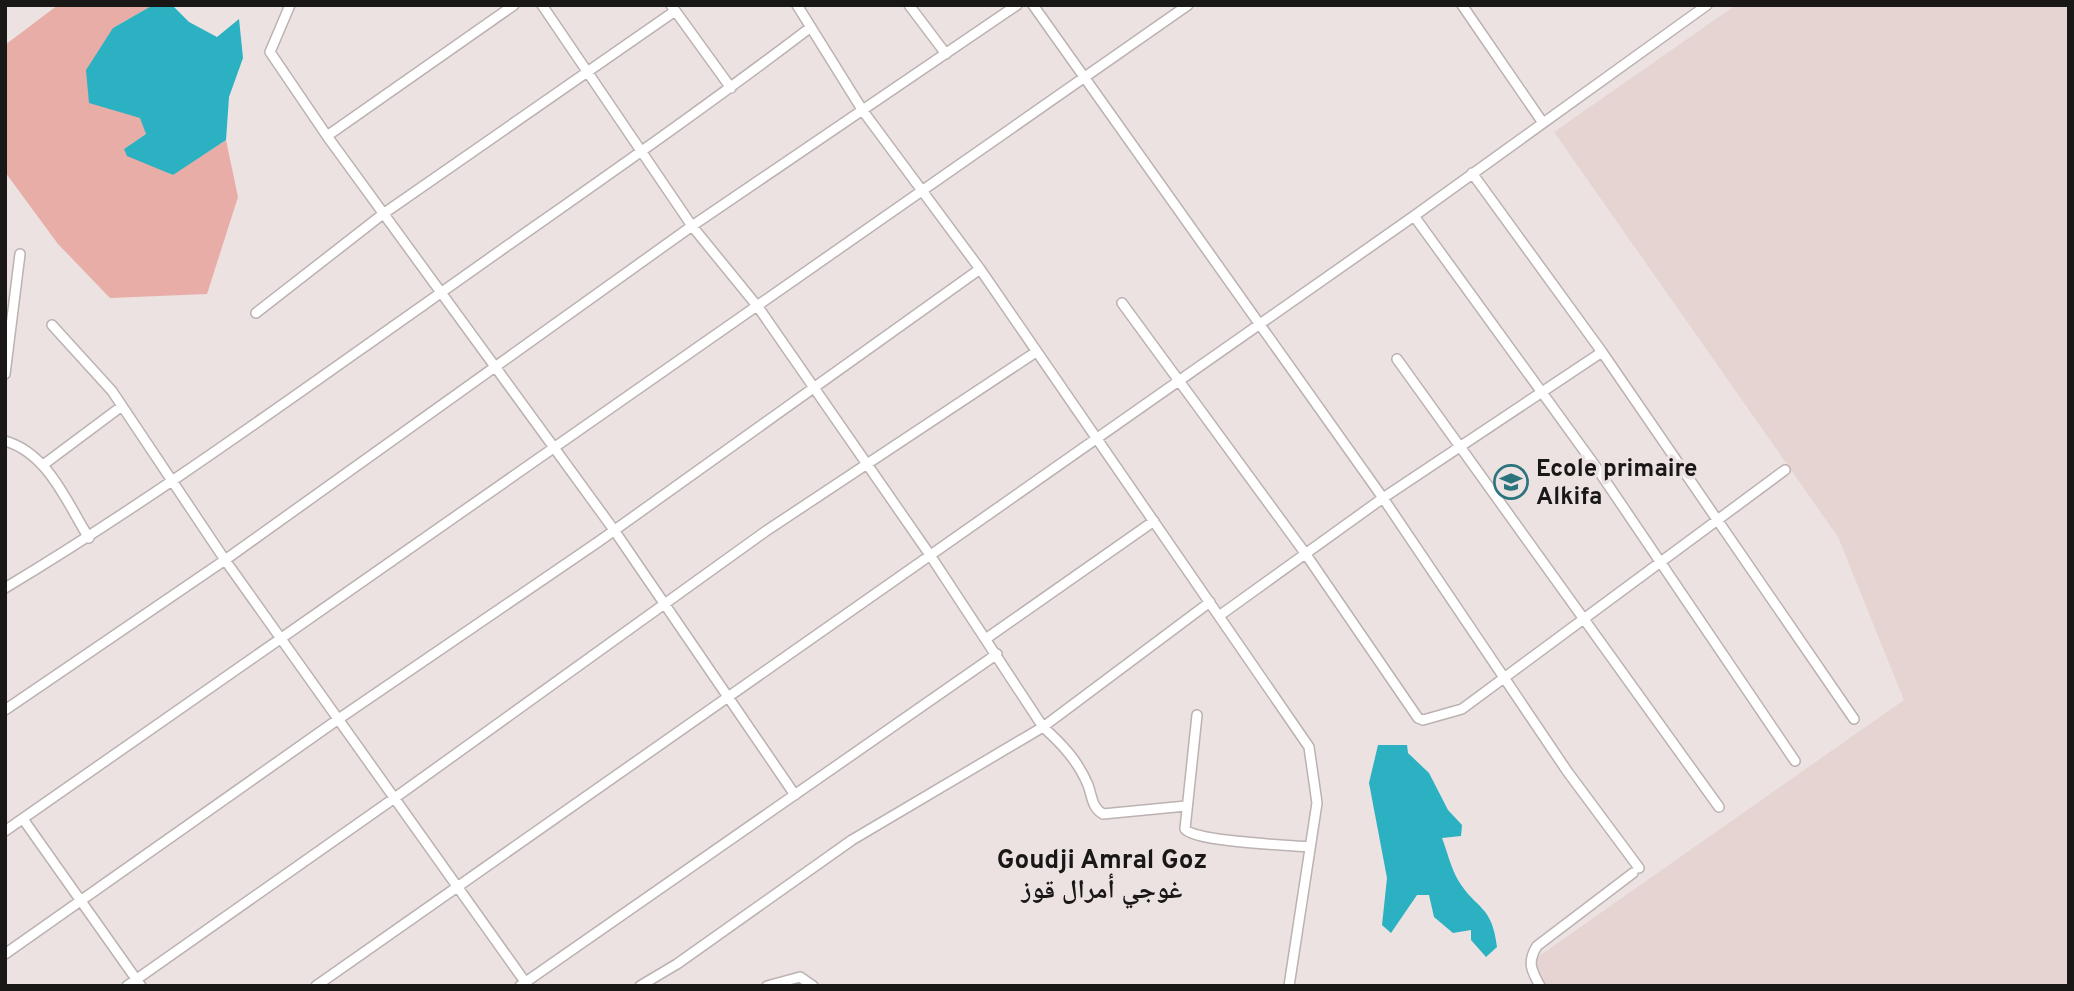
<svg xmlns="http://www.w3.org/2000/svg" width="2074" height="991" font-family="Overpass,'Noto Naskh Arabic',sans-serif">
<style>
.built{fill:#e6d4d2}
.green{fill:#e8ada6}
.water{fill:#2bb1c1}
.lines{fill:none;stroke-linecap:round;stroke-linejoin:round}
.minor-casing{stroke:#bbb2b1;stroke-width:12}
.minor{stroke:#fff;stroke-width:9}
.labels{text-anchor:middle;stroke-width:7;stroke-linejoin:round;paint-order:stroke}
.poi-label{font-size:24px;font-weight:bold;fill:#1a1717;stroke:#ebe2e1;text-anchor:start}
.neighbourhood-label{font-size:26px;font-weight:bold;fill:#1a1717;stroke:#ebe2e1}
</style>
<rect width="100%" height="100%" fill="#ebe2e1"/>
<path class="built" d="M1736 5H2069V986H1546L1532 961 1904 700 1838 537 1554 132Z"/>
<path class="green" d="M58 5H153L113 28 146 134 124 149 172 175 226 140 238 197 207 294 110 298 58 244 5 172V45Z"/>
<path class="water" d="M153 5H172L189 22 217 37 239 19 243 58 229 97 226 140 173 175 127 156 124 149 146 134 140 118 89 103 86 70 113 28Z
M1378 745H1407L1408 753 1429 773 1448 810 1462 825 1461 836 1442 838C1447 851 1451 868 1458 880 1476 910 1492 904 1497 947L1486 957 1471 940V930L1453 933 1434 917 1429 895H1417L1391 933 1382 925 1387 878 1369 783Z"/>
<g class="lines">
<g class="minor-casing">
<path id="minor" d="M290 5 270 52 327 136 514 5
M542 5 692 226 758 307 930 555 1043 727C1062 744 1078 761 1088 785 1092 796 1092 808 1103 814L1186 806
M671 5 731 88
M797 5 863 111 980 269 1309 747 1317 803 1289 986
M909 5 946 54
M1033 5 1383 498 1567 771 1639 868
M1462 5 1543 123
M327 136 614 530 795 795
M1472 173 1602 352 1854 719
M1414 216 1596 467 1795 761
M1122 303 1305 553 1418 718 1423 720 1462 709 1785 470
M256 313 383 214 675 11
M52 325 112 391 225 560 528 986
M1397 359 1719 807
M5 374 20 254
M5 441C48 453 67 503 89 538
M43 465 122 406
M5 588C150 501 287 401 425 304 554 212 685 123 811 27
M1219 616 1383 498 1602 352
M987 638 1154 521
M5 710 225 560 692 226 1017 5
M1197 715 1185 829C1196 842 1288 845 1310 847
M23 819 141 986
M5 831 1188 5
M5 954 340 718 598 542 980 269
M127 986 396 797 766 531 1036 352
M316 986 1414 216 1707 5
M520 986 997 654
M640 986 677 964 852 840 1043 727 1210 602
M767 986 800 977 813 986
M1540 986C1531 970 1527 962 1537 946L1633 873"/>
</g>
<use href="#minor" class="minor"/>
</g>
<defs>
<g id="school-ring" transform="scale(1.75)"><circle r="9.5" fill="#ebe2e1" stroke="#2b737d" stroke-width="1.5"/><path d="M0-5L7-2L0 1L-7-2ZM-4 1L0 2.5L4 1V4Q0 6-4 4Z" fill="#2b737d"/></g>
</defs>
<g fill-rule="evenodd">
<use href="#school-ring" x="1511" y="482"/>
</g>
<g class="labels">
<g class="poi-label">
<text x="1536" y="476">Ecole primaire<tspan x="1536" dy="28">Alkifa</tspan></text>
</g>
<g class="neighbourhood-label">
<text x="1102" y="868">Goudji Amral Goz<tspan x="1102" dy="30">غوجي أمرال قوز</tspan></text>
</g>
</g>
<rect width="2074" height="991" fill="none" stroke="#1a1717" stroke-width="14"/>
</svg>
